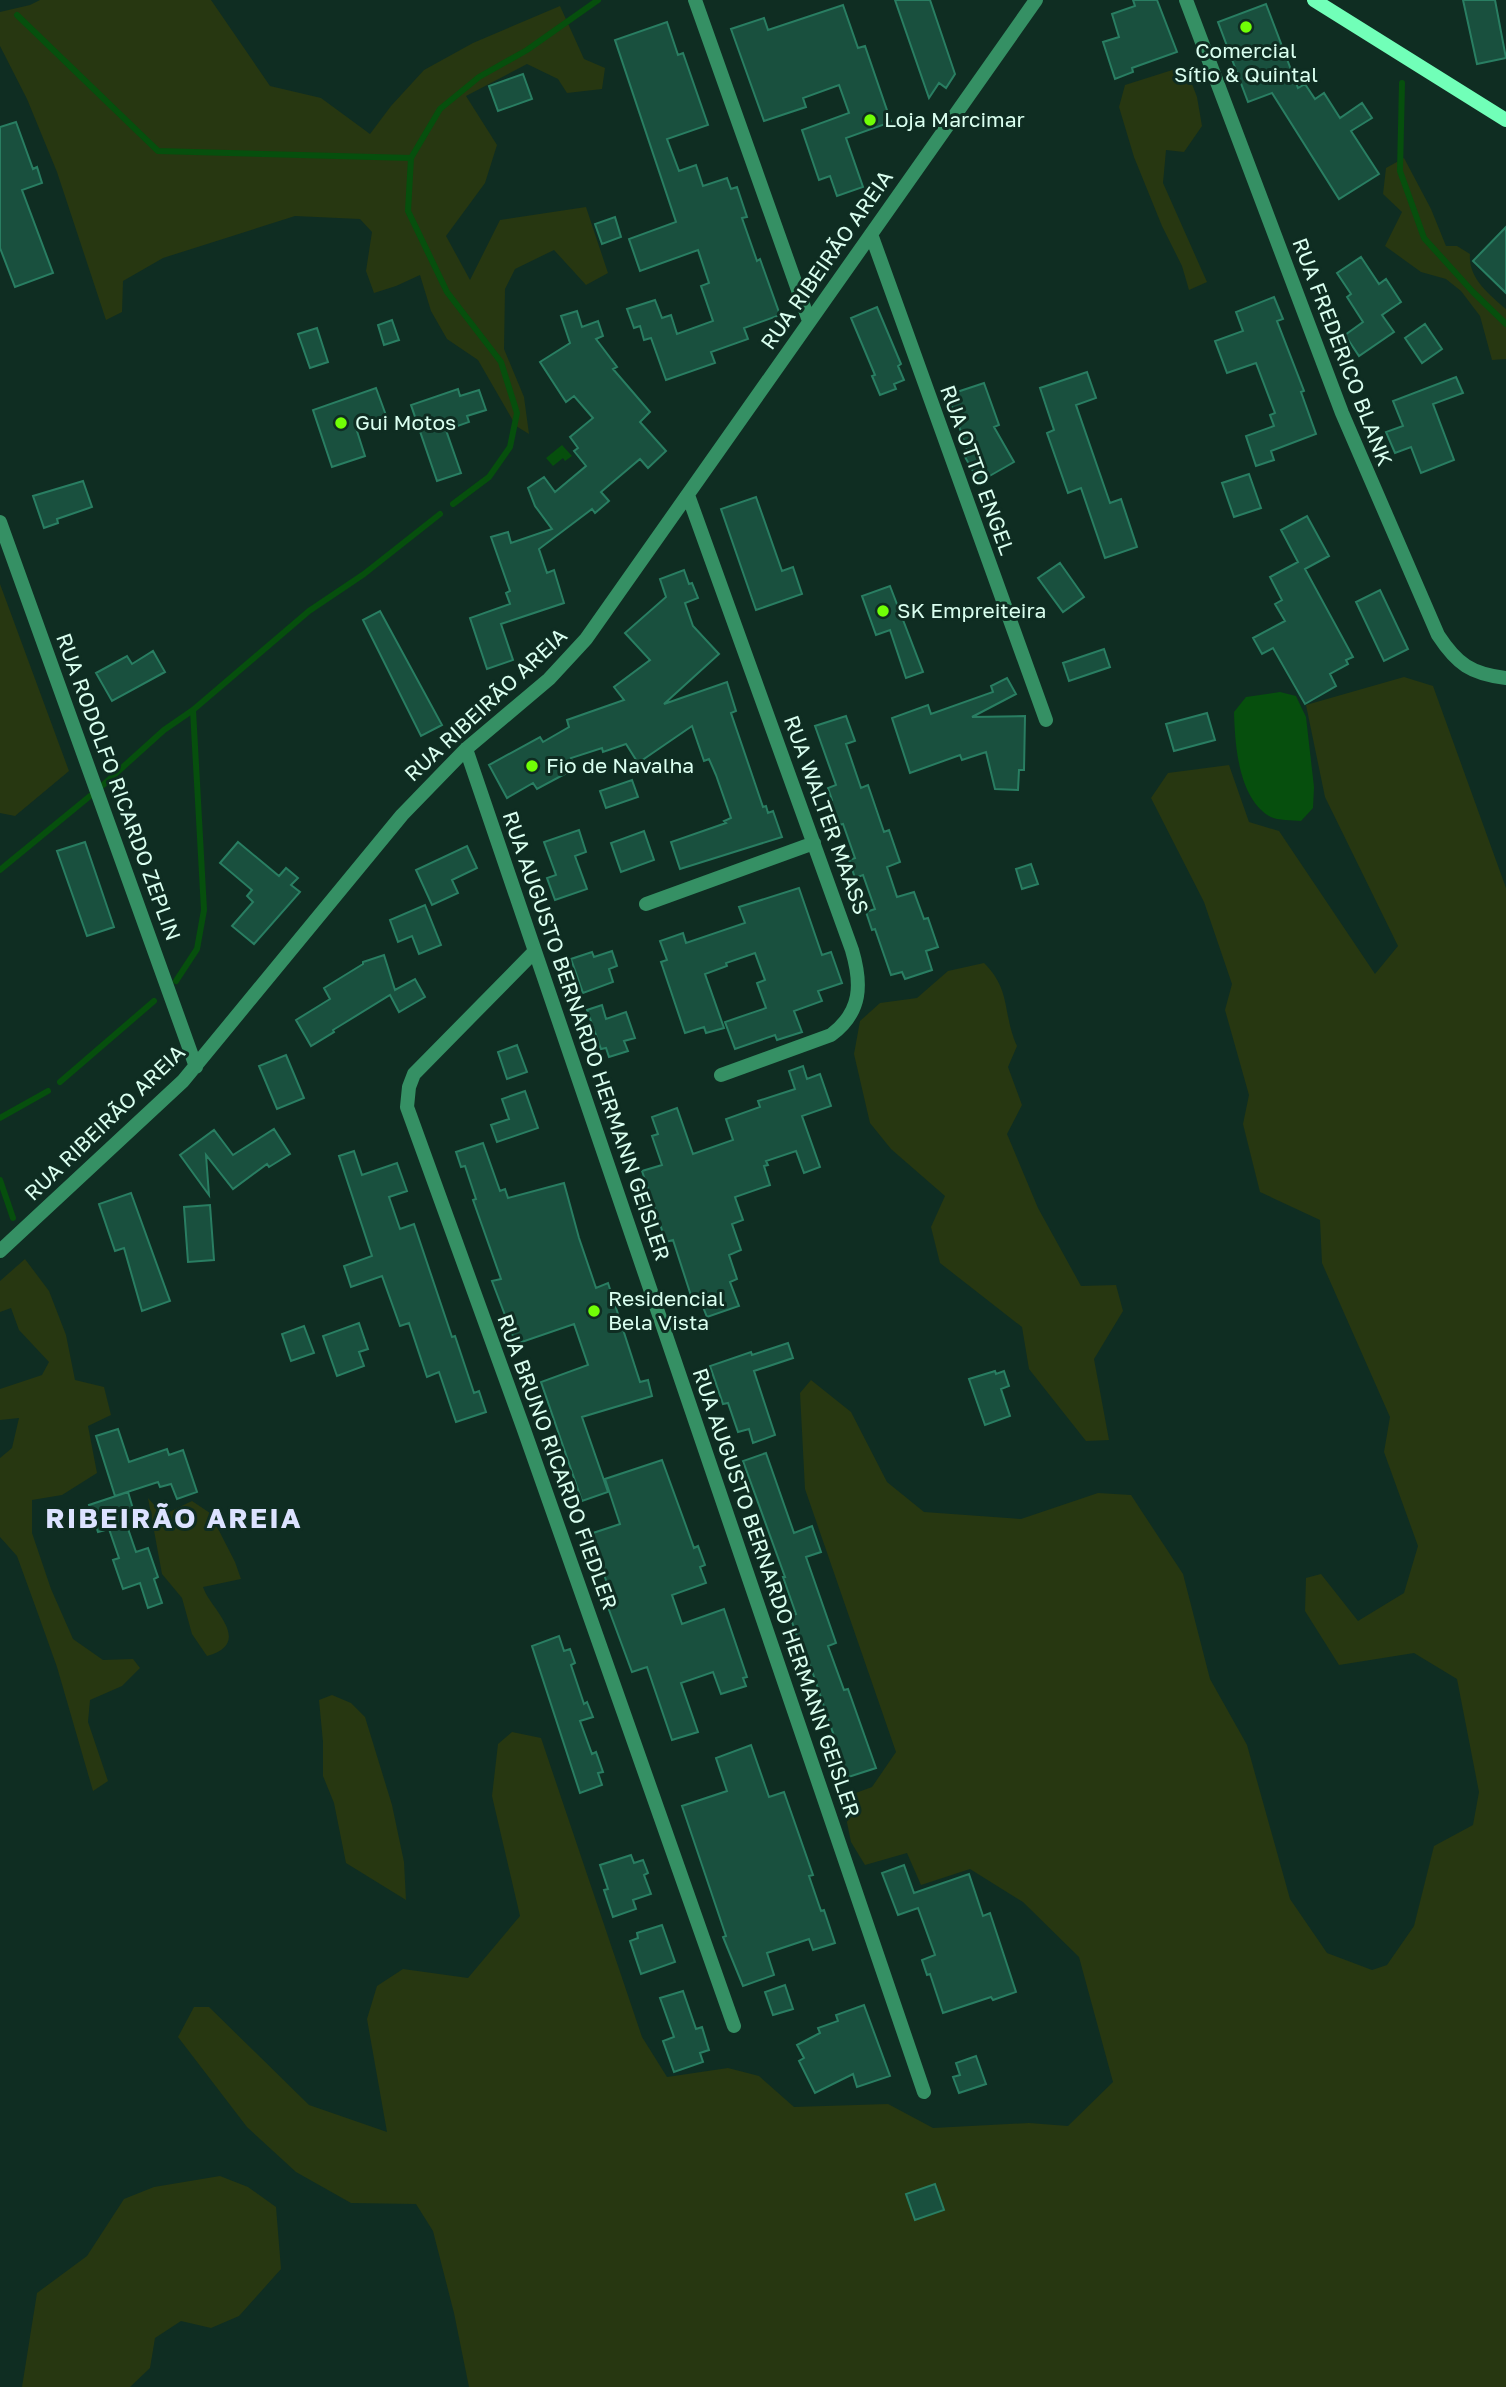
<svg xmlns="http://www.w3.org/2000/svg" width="1506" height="2387" font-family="'Golos Text',sans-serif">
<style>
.green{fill:#273711}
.water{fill:#064f0d}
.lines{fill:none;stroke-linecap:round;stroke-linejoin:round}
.stream{stroke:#064f0d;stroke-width:6}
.building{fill:#19503e;stroke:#297e62;stroke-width:2}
.street{stroke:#359064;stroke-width:14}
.secondary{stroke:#71ffb8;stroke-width:14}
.poi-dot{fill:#71ff06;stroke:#0f2d22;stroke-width:2.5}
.labels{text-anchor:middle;stroke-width:6;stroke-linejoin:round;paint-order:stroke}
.poi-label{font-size:21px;fill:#dafff0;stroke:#0f2d22;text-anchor:start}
.street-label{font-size:21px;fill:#dafff0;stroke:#0f2d22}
.district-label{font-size:28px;font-weight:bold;letter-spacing:2px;fill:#dce2ff;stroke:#0f2d22}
</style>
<rect width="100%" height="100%" fill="#0f2d22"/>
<path class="green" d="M40 0H211L270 86 321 98 370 134 391 106 424 70 473 43 560 6 584 59 605 68 602 89 567 93 558 79 527 64 466 96 497 145 485 183 446 236 470 280 500 220 586 207 608 273 586 285 554 250 515 269 505 289 504 349 524 397 529 434 516 426 478 360 447 339 431 311 420 275 396 286 374 293 366 271 372 232 360 219 295 216 163 258 123 281 122 312 106 320 57 172 27 99 0 46V12L30 5Z
M1185 66 1197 97 1202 126 1184 152 1166 150 1163 183 1207 282 1189 290 1182 266 1162 226 1134 157 1119 107 1125 85Z
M1404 158 1431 209 1446 246H1457L1470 254C1468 278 1489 294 1506 309V359L1492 360 1480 316 1461 291 1446 279 1421 272 1385 246 1402 212 1383 194 1386 168Z
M0 584 69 771 15 816 0 813Z
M1404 677 1433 686 1506 888V2387H469L454 2313 433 2231 416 2204 351 2203 296 2172 247 2127 178 2037 194 2007H209L309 2105 387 2132 367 2019 377 1986 403 1969 468 1978 520 1916 492 1796 498 1744 512 1732 541 1738 642 2037 667 2077 728 2068 759 2076 794 2107 888 2104 933 2128 1029 2123 1068 2126 1113 2082 1079 1957 1023 1902 970 1869 921 1885 907 1853 865 1865 851 1842 842 1798 872 1787 896 1752 805 1489 800 1393 811 1380 851 1412 887 1482 924 1512 1021 1519 1098 1493 1131 1495 1183 1574 1210 1679 1247 1745 1290 1899 1327 1953 1372 1970 1387 1965 1414 1926 1434 1846 1473 1825 1479 1792 1457 1679 1414 1653 1339 1665 1305 1611 1306 1578 1321 1574 1358 1621 1404 1593 1418 1546 1384 1452 1390 1417 1322 1263 1320 1220 1260 1192 1243 1124 1249 1095 1225 1010 1232 984 1204 902 1151 798 1168 773 1229 765 1249 822 1279 831 1375 974 1398 946 1325 797 1306 705Z
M984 963C1012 991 1002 1013 1017 1046L1008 1067 1022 1105 1007 1134 1038 1208 1081 1286 1116 1285 1123 1311 1094 1359 1109 1440 1086 1441 1029 1369 1022 1327 940 1263 931 1227 945 1196 891 1149 870 1123 854 1054 860 1021 880 1003 917 998 948 971Z
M25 1259 49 1291 66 1335 75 1380 104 1387 111 1415 88 1426 97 1473 62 1495 32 1500V1533L51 1589 73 1639 103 1660 133 1659 140 1668 122 1686 90 1700 88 1722 108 1781 93 1791 57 1667 37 1611 17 1556 0 1537V1458L12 1448 19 1418 0 1420V1389L42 1375 49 1362 19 1330 11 1308 0 1312V1281Z
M148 1498 163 1515 192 1501 210 1513 235 1562 241 1579 203 1587C210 1609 255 1642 207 1656L192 1634 182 1598 162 1574Z
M332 1695 351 1703 365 1717 392 1805 404 1862 406 1900 346 1863 334 1803 323 1776V1742L319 1700Z
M220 2176 248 2187 276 2207 281 2269 239 2316 211 2328 181 2321 155 2338 150 2368 130 2387H22L37 2293 87 2256 124 2199 154 2187Z"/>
<path class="water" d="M562 445 572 456 565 461 563 458 553 466 546 458Z
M1280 692 1296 696 1306 717 1314 787 1313 808 1301 821C1292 820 1277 821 1269 816 1238 797 1235 744 1234 712L1246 697Z"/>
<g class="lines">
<path class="stream" d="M17 15 158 151 411 158
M1402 83 1400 171 1424 238 1473 292 1506 324
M453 504 489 477 510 447 517 413 501 362 447 292 408 211 411 158 440 109 479 77 527 50 598 0
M103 785 164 730 193 710 309 611 364 574 440 514
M0 870 90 796
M176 981 197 949 204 910 193 710
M60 1082 154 1001
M0 1118 48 1091
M0 1180 13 1218"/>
</g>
<path class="building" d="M895 0H930L955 74 946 88 939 83 929 98Z
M1133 0H1157L1177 52 1132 68 1133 72 1115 79 1103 42 1119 37 1112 14 1135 6Z
M1463 0H1495L1506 58 1477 64Z
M1266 4 1298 88 1305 84 1315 99 1324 93 1340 118 1362 103 1372 118 1351 131 1379 174 1339 199 1272 93 1248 102 1218 22Z
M843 5 858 48 865 46 891 122 846 138 863 187 837 196 830 176 819 180 802 130 849 113 839 85 803 98 806 107 764 121 731 29 764 18 768 30Z
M667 22 678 55 683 53 708 125 667 139 679 171 696 165 703 186 727 178 731 189 737 187 747 217 742 218 757 261 760 259 780 315 744 328 748 339 711 352 715 363 666 380 651 338 644 340 640 326 634 328 627 309 655 300 662 318 671 315 677 334 713 321 701 286 709 283 698 250 640 271 629 239 676 222 615 40Z
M523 74 532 99 498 111 489 86Z
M16 122 33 169 37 167 42 183 22 190 53 273 15 287 0 248V127Z
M615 217 621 237 602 244 595 224Z
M1506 227V293L1473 261Z
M1361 257 1379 284 1386 279 1401 302 1382 315 1394 332 1359 356 1345 335 1363 322 1347 297 1351 294 1337 273Z
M1274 297 1283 319 1277 321 1304 391 1301 392 1316 434 1271 451 1274 460 1256 466 1246 436 1274 426 1270 415 1275 413 1256 363 1227 373 1215 341 1243 331 1236 312Z
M877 307 901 364 898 366 904 380 894 384 896 389 880 395 872 376 875 375 851 318Z
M577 311 582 327 598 321 603 336 596 339 617 367 613 369 650 412 640 422 666 451 648 468 640 459 601 492 609 501 595 513 592 509 539 549 547 573 554 570 564 603 501 624 513 660 487 669 470 618 510 604 506 593 510 591 491 537 508 532 511 543 552 529 535 506 528 488 544 477 555 492 586 466 574 451 578 448 570 437 593 418 574 396 566 402 540 362 570 343 561 316Z
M392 320 399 340 384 345 378 325Z
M1425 324 1442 349 1422 363 1405 338Z
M317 328 328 362 310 368 298 334Z
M1087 372 1096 398 1076 405 1110 503 1121 499 1137 547 1105 558 1081 488 1068 493 1047 433 1054 430 1040 388Z
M1456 377 1463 393 1433 404 1454 460 1421 473 1411 447 1395 453 1386 432 1403 426 1393 401Z
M984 383 999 425 994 427 1014 462 979 482 965 457 969 455 948 395Z
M376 388 387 418 356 428 365 456 332 467 313 410Z
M458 389 460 396 479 390 486 410 467 416 469 422 446 430 461 473 437 481 411 405Z
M1249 474 1261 508 1234 517 1222 483Z
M83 481 92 507 57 519 58 523 44 528 33 496Z
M756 497 782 571 793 567 802 594 756 610 721 509Z
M1307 516 1329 556 1305 569 1353 657 1346 660 1348 664 1330 674 1336 686 1305 704 1273 648 1262 654 1253 638 1285 621 1275 604 1282 600 1270 577 1298 562 1281 530Z
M1060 563 1084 597 1063 612 1038 578Z
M684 570 689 584 692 583 698 598 685 603 693 626 719 654 664 704 727 682 736 711 731 713 763 807 766 806 768 813 773 811 782 837 680 869 671 842 726 823 724 821 731 818 716 775 709 759 704 761 692 726 638 763 626 744 603 752 602 748 571 758 576 768 537 789 533 783 507 798 489 765 540 737 543 742 569 727 567 720 624 700 614 687 650 660 625 633 666 597 660 579Z
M890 586 923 672 906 678 890 630 876 635 862 596Z
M1380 590 1408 649 1384 661 1356 602Z
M380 611 442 725 421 736 363 620Z
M1104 649 1110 667 1069 681 1063 663Z
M153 651 165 672 112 701 96 673 127 656 132 664Z
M1007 678 1016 694 972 717 1025 716 1024 770H1019L1018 790 995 789 986 752 962 760 960 755 910 773 892 718 928 705 931 714 993 692 991 686Z
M1207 713 1215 740 1174 751 1166 724Z
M846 716 855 741 846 744 861 788 868 785 884 832 889 830 900 862 887 867 897 897 914 892 924 919 928 918 938 947 926 951 932 970 905 979 902 972 891 975 875 929 872 930 866 912 875 909 863 875 855 878 849 860 855 858 843 824 835 826 827 802 832 800 828 788 836 785 815 726Z
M632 780 638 797 606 808 600 791Z
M579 830 586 852 575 856 587 889 555 900 547 878 556 875 544 842Z
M644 831 654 860 621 872 611 843Z
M85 842 114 927 87 936 57 851Z
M238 842 279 876 286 868 298 878 291 885 300 892 254 944 232 926 253 902 247 896 252 890 220 863Z
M467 846 477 868 452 880 458 893 432 905 416 870Z
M1031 864 1038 884 1022 889 1016 869Z
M799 888 822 955 831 952 842 983 818 991 822 1001 794 1011 802 1032 777 1040 775 1035 735 1049 725 1022 766 1008 757 983 765 980 755 953 726 963 727 966 705 974 724 1028 706 1033 704 1027 685 1033 661 962 667 960 660 941 683 933 686 943 745 923 739 907Z
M425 905 441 945 419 954 412 936 398 942 390 920Z
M612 951 617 966 609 969 613 982 583 993 571 959 592 952 594 957Z
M384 955 395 990 415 979 425 997 399 1012 390 995 333 1030 334 1032 311 1046 296 1020 330 999 324 988 363 964V962Z
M602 1005 606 1019 626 1012 635 1038 624 1041 628 1051 609 1057 606 1048 601 1049 587 1010Z
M517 1045 527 1072 507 1079 498 1052Z
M286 1055 304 1098 277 1109 259 1066Z
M803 1066 807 1079 820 1074 831 1106 802 1116 820 1167 804 1173 796 1151 766 1161 768 1165 764 1166 770 1185 735 1197 743 1220 732 1224 741 1250 729 1255 737 1279 730 1282 739 1306 707 1317 701 1302 694 1305 673 1240 666 1242 642 1171 662 1165 652 1136 658 1134 652 1117 677 1108 693 1154 733 1140 726 1119 760 1107 758 1101 795 1089 789 1071Z
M525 1091 538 1128 497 1142 491 1125 509 1119 502 1099Z
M274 1129 290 1154 269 1167 267 1164 233 1189 206 1155 209 1195 180 1155 214 1130 233 1155Z
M483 1143 500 1191 505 1189 508 1198 564 1183 579 1238 596 1288 608 1283 640 1382 648 1380 652 1396 582 1417 608 1492 582 1501 541 1382 588 1365 574 1324 516 1344 492 1281 501 1279 473 1200 476 1199 465 1166 461 1167 456 1152Z
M354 1151 362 1175 397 1163 407 1191 389 1197 400 1229 414 1224 452 1337 455 1336 474 1393 479 1391 486 1412 456 1422 439 1372 427 1377 409 1323 400 1326 382 1276 351 1287 344 1266 372 1256 339 1156Z
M131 1193 170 1301 142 1311 124 1248 115 1251 99 1204Z
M210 1205 214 1260 188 1262 184 1207Z
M359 1323 368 1349 359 1352 364 1366 337 1376 323 1336Z
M304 1326 314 1353 291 1361 282 1334Z
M788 1343 793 1358 754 1371 775 1435 753 1443 749 1429 738 1432 728 1403 723 1404 710 1366 751 1352 752 1355Z
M995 1371 996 1374 1004 1371 1009 1386 1001 1389 1010 1416 985 1425 969 1379Z
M118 1429 129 1462 167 1449 169 1455 183 1450 197 1492 177 1499 171 1484 160 1487 158 1482 115 1496 96 1436Z
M766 1453 794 1533 812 1526 821 1552 806 1557 836 1643 828 1646 844 1690 848 1689 876 1768 836 1781 826 1754 831 1752 827 1741 835 1739 806 1653 803 1654 790 1616 796 1614 783 1577H785L743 1461Z
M662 1460 694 1548 698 1546 705 1565 700 1567 706 1583 672 1595 682 1624 724 1609 747 1677 743 1678 746 1686 721 1694 713 1672 681 1683 698 1732 672 1740 647 1667 632 1672 602 1591 609 1589 590 1534 620 1524 605 1479Z
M128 1492 136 1519 126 1523 136 1552 148 1548 158 1577 154 1579 162 1603 148 1608 140 1583 123 1589 113 1560 119 1558 109 1529 98 1532 89 1505Z
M559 1636 564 1651 570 1649 575 1663 571 1665 584 1704 587 1702 593 1717 580 1721 592 1754 596 1752 603 1772 598 1773 602 1785 580 1793 532 1646Z
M751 1745 769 1797 784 1792 813 1875 809 1876 821 1911 824 1910 835 1943 813 1950 809 1939 767 1953 774 1975 743 1986 723 1937 726 1936 682 1806 727 1791 716 1758Z
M631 1855 634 1863 643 1860 648 1873 644 1875 651 1894 633 1900 636 1909 613 1917 604 1890 608 1889 600 1865Z
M904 1865 914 1893 969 1874 983 1916 990 1913 1016 1992 993 2000 991 1997 943 2013 930 1974 927 1975 922 1960 935 1955 918 1908 898 1915 882 1873Z
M662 1925 675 1962 641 1974 630 1941 638 1938 637 1933Z
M785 1985 793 2009 773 2015 765 1992Z
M683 1991 696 2029 702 2027 709 2050 700 2053 703 2062 674 2072 663 2041 674 2037 660 1998Z
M864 2005 890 2076 857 2087 853 2074 815 2093 799 2061 804 2058 797 2045 820 2033 818 2028 838 2021 836 2015Z
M976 2056 986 2084 959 2093 953 2077 960 2075 956 2063Z
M935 2184 944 2210 915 2220 906 2194Z"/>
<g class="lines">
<path class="street" d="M695 0 809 321
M1186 0 1342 413 1438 635C1457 664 1471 674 1506 678
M871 234 1046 720
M688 495 852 950C862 984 862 1012 831 1035L721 1075
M0 522 196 1067
M466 749 924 2092
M646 904 814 843
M535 951 414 1074 409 1087 407 1107 523 1427 734 2026
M0 1251 183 1081 402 815 466 749 549 679 586 639 1036 0"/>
<path class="secondary" d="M1314 0 1506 120"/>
</g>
<g class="poi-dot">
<circle cx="1246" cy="27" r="7"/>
<circle cx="870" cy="120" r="7"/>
<circle cx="341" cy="423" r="7"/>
<circle cx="883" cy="611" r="7"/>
<circle cx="532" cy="766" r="7"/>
<circle cx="594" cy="1311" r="7"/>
</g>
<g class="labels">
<g class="poi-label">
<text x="1246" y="58" text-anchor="middle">Comercial<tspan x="1246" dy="24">Sítio &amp; Quintal</tspan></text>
<text x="884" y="127">Loja Marcimar</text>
<text x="355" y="430">Gui Motos</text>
<text x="897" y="618">SK Empreiteira</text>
<text x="546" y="773">Fio de Navalha</text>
<text x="608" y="1306">Residencial<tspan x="608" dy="24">Bela Vista</tspan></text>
</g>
<g class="street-label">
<text transform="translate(827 260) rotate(-55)" y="7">RUA RIBEIRÃO AREIA</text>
<text transform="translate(1342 352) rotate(69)" y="7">RUA FREDERICO BLANK</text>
<text transform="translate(977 470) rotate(70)" y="7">RUA OTTO ENGEL</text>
<text transform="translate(486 705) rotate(-43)" y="7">RUA RIBEIRÃO AREIA</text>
<text transform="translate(118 787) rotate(70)" y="7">RUA RODOLFO RICARDO ZEPLIN</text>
<text transform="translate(826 815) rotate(70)" y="7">RUA WALTER MAASS</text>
<text transform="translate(586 1036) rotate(71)" y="7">RUA AUGUSTO BERNARDO HERMANN GEISLER</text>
<text transform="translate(105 1123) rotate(-44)" y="7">RUA RIBEIRÃO AREIA</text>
<text transform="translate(557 1462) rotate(70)" y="7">RUA BRUNO RICARDO FIEDLER</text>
<text transform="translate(776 1593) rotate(71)" y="7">RUA AUGUSTO BERNARDO HERMANN GEISLER</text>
</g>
<g class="district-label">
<text x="174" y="1528">RIBEIRÃO AREIA</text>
</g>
</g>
</svg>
